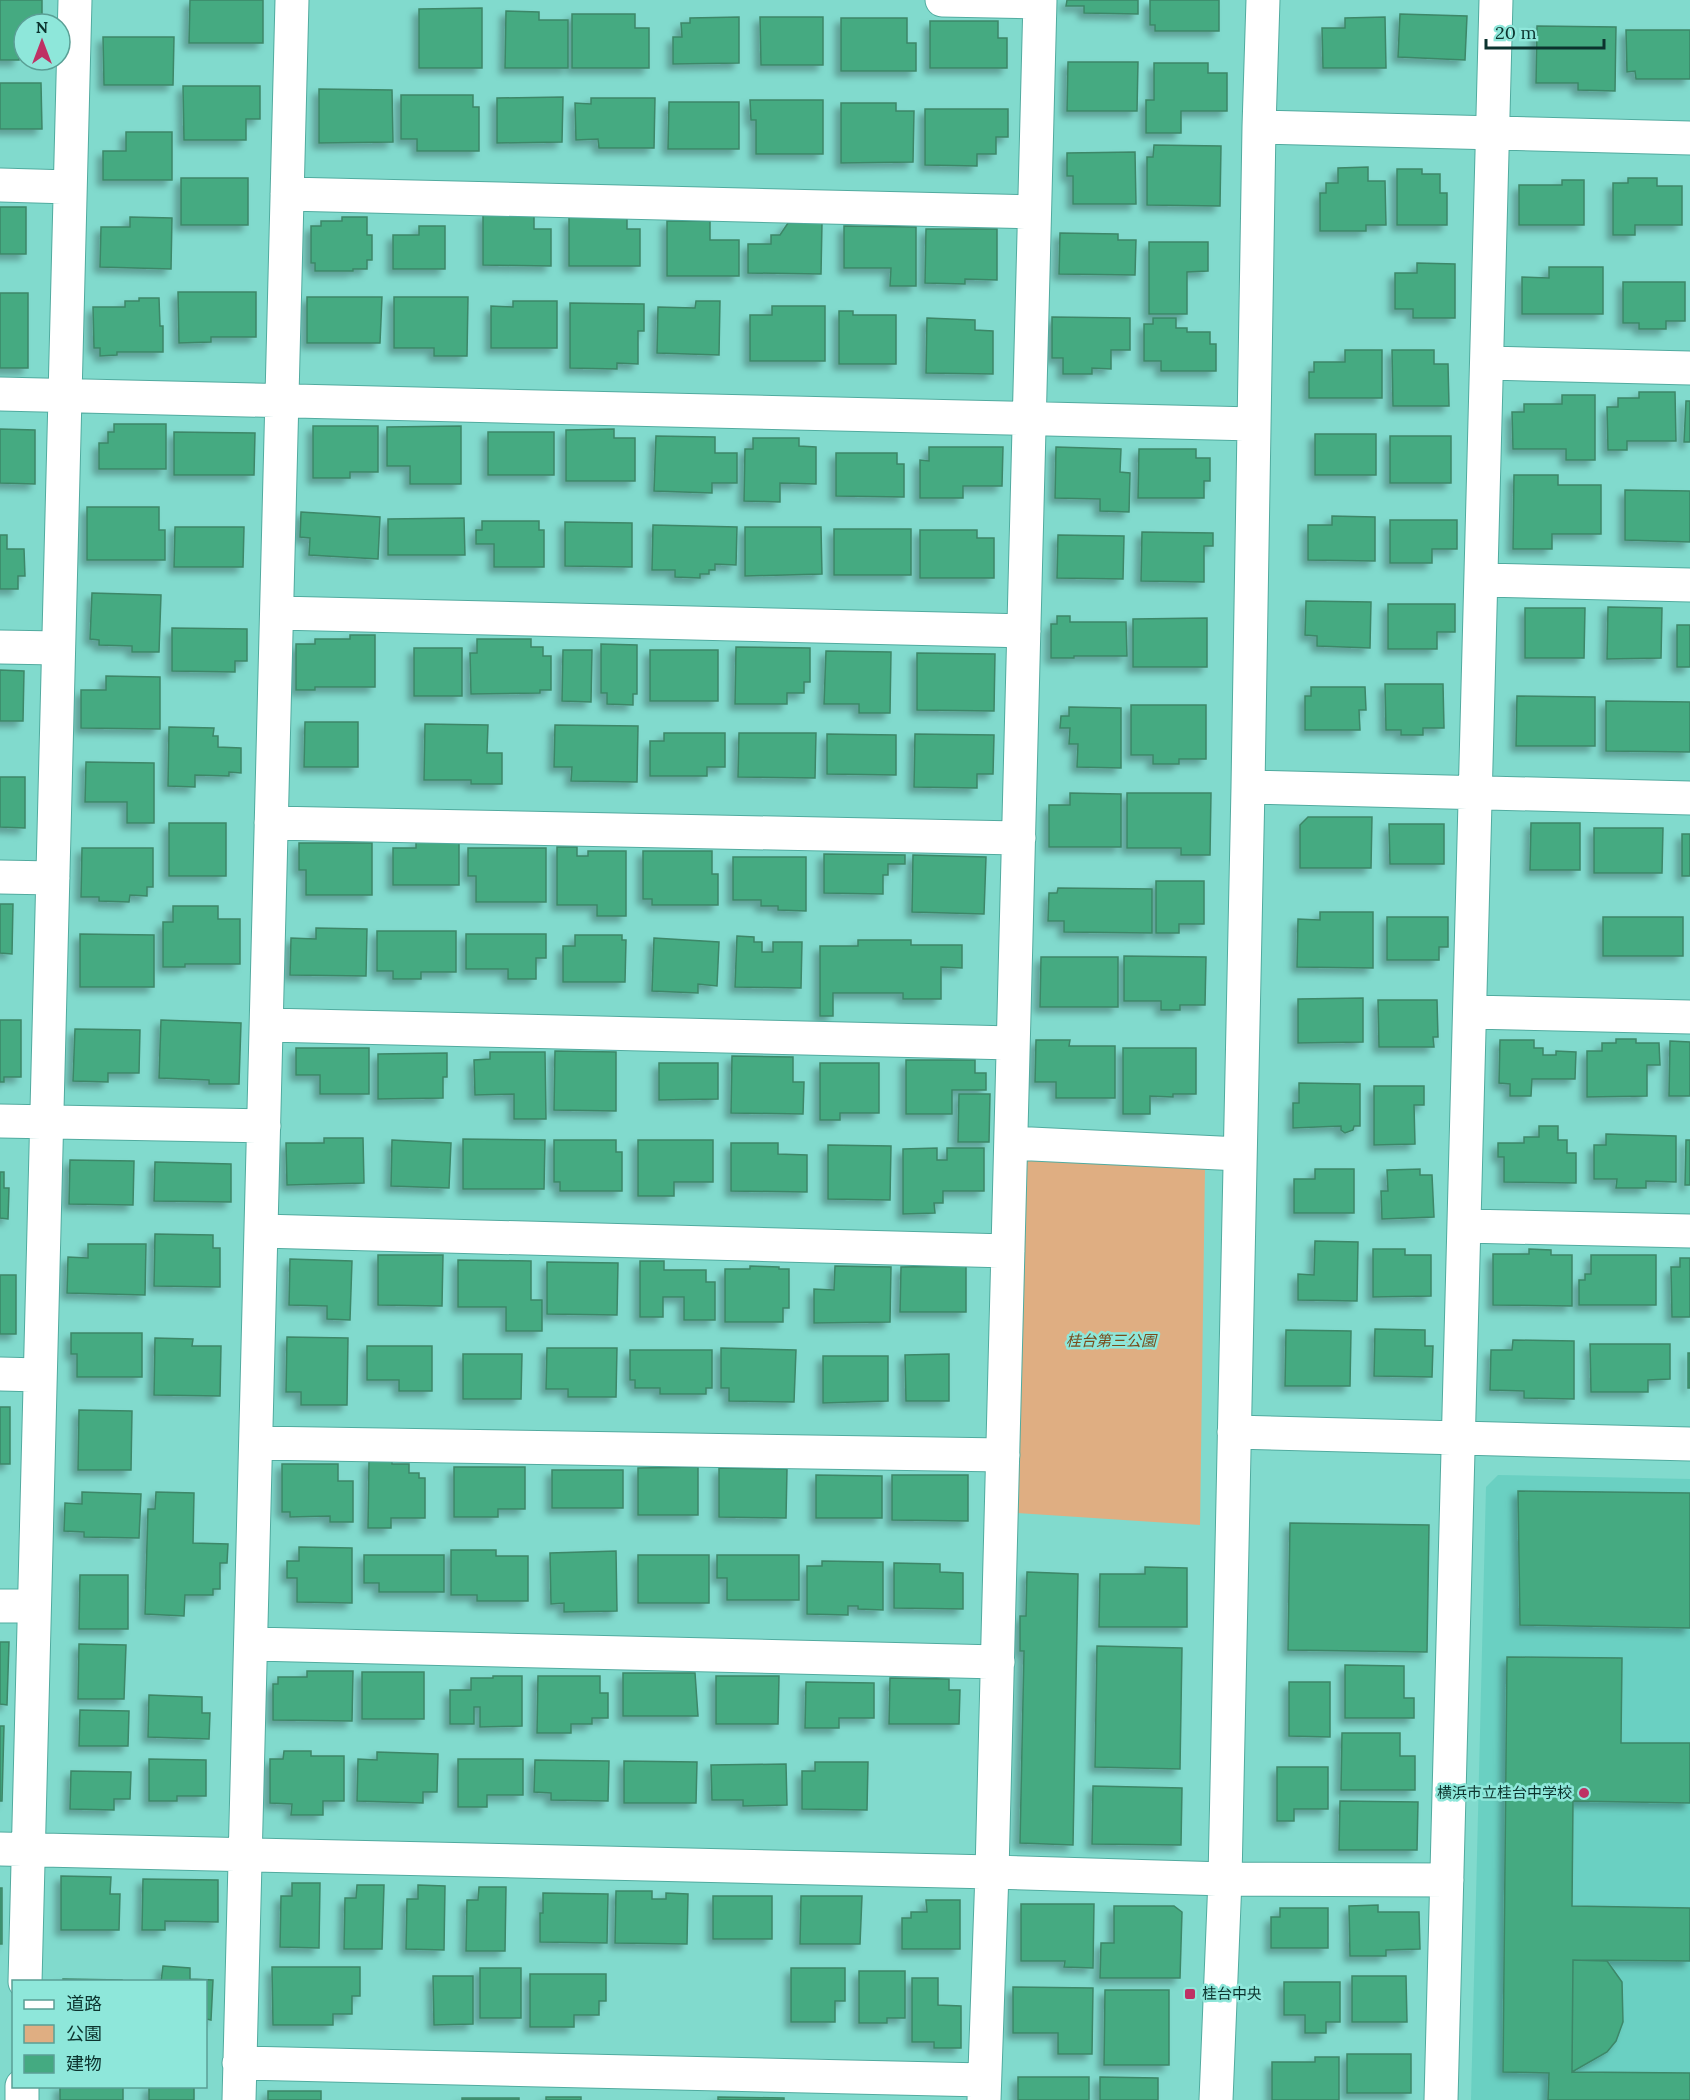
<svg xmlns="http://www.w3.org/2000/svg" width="1690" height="2100" font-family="Lora,'Noto Sans JP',serif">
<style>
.built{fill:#6ad0c2}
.park{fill:#dfae82}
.building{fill:#44aa81;stroke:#3d8768;stroke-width:1.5;filter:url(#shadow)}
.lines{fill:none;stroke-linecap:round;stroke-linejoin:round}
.minor-casing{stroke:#51ab9f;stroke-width:35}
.minor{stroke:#fff;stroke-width:33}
.poi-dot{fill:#be3164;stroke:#8ee7da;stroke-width:2}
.labels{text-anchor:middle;stroke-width:5;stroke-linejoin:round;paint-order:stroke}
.park-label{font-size:15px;font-style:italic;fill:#794c1d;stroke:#8ee7da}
.poi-label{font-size:15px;fill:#0c332e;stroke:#8ee7da;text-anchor:end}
</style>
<defs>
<filter id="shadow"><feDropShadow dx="-5.5" dy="5.5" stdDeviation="3" flood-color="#0004"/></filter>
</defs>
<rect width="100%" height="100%" fill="#81dacd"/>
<path class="built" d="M1498 1475 1690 1479V2100H1471L1486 1487Z"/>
<path class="park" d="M1022 1157 1205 1168 1200 1525 1017 1513Z"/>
<path class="building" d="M0 0H42V24H24V45H19V60H0Z
M190 0H263V43H189Z
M1067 0H1138V14L1084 13V6H1066Z
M1150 0H1219V31H1155V25H1150Z
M482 8V68H419V9Z
M506 11 539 12V20H568V68H505Z
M572 14H635V28H649V68H572Z
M1400 14 1467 16 1465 60 1398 57Z
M739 17V63L673 64V37H682L681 23H690V18Z
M760 17H823V65H761Z
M1385 17 1386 68H1323L1322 28H1345V18Z
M841 18H907V43H916V71H841Z
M930 21H998V38H1007V68H930Z
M1537 26 1616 27 1615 91 1578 90V83H1536Z
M1626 30H1690V79H1636L1635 71 1627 72Z
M103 37H174L173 85H104Z
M1068 62H1138L1137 111H1067Z
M1154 63H1208V73H1227V111H1181V133H1146V100H1154Z
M0 83H41L42 129H0Z
M183 86H260V119H246V140H184Z
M319 89 392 90 393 142 319 143Z
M401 95H473V107H479V151H417V139H401Z
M563 97 562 142 497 143V98Z
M591 98H655L654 148H599L598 139 576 140 575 103 591 104Z
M750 100H823V154H756V120H751Z
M669 102H739V149H668Z
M841 103H896V111H914L913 162 841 163Z
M925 109H1008V137H996V154H977V166L925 165Z
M126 132H172V180H103V151H126Z
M1154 145 1221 146 1220 206 1147 205V157H1153Z
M1135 152 1136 204H1073V176H1067V153Z
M1368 167V181H1385L1386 225H1366V231H1320V193H1326V183H1338V168Z
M1397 169H1422V174H1440V193H1447V225H1397Z
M181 178H248V225H181Z
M1628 178H1657V186H1682V225H1635V235H1613V183H1628Z
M1562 180H1584V225H1519V185H1562Z
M0 207H26V254H0Z
M534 214V229H551V266L483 265V215Z
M130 217 172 218 171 269 100 267 101 227H130Z
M342 217H367V235H372V260H367V269H353V271H315V263H311V226H321V221H342Z
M569 217H627V229H640V266H569Z
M667 221H710V240H739V276H667Z
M788 223H822L821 274 748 273V244H771V235H780Z
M419 226H445V269H393V235H419Z
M844 226 916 227V286H890L891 268H844Z
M926 229H997V280L965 279V284L925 283Z
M1060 233 1118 234V240H1136L1135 275 1059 274Z
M1149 242H1208V271L1187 272V314H1149Z
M1417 263 1455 264V318H1413V309H1395V273H1417Z
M1549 267H1603V314H1522V277L1549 278Z
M1623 282H1685V321H1666V329H1639V323H1623Z
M178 292H256V337H211V342L179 343Z
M0 293H28V368H0Z
M307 297H382L380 343H307Z
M394 297H468L467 356H434V348H394Z
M139 298H159L160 326H163V352H117V355L100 356V348H94L93 307H125V301H139Z
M513 301H557V348H491V306L513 307Z
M696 301H720L719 355 657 353 658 307 695 308Z
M570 303 644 304V331H638V364L617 363V369L570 368Z
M772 306H825V361H750V315H772Z
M839 311H853V315H896V364H839Z
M1052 317 1130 318V350H1111V369L1092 368V374H1063V358H1052Z
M927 318 975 320V330L993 331V374L926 373Z
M1153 318H1176V328H1187V332H1210V344H1216V371H1161V361H1144V324H1153Z
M1345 350H1382V398H1309V372H1314V362H1345Z
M1392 350H1434V364H1448L1449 406H1393Z
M1639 392H1675L1676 441H1627V450H1608L1607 407H1618V398H1639Z
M1562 395H1595V460H1566V449H1513L1512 412H1524V404H1562Z
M1686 401H1690V442H1684Z
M114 424H166V469H99V443H108V432H114Z
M313 426H378V472H350V478H313Z
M461 426V484H410V466H387V427Z
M0 429 35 430V484L0 483Z
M614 429V438H635V481H566V430Z
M174 432 255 433 254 475H174Z
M488 432H554V475H488Z
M1315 434H1376V475H1315Z
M656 436 715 437V453H737V483H712V493L654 491Z
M1390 436H1451V483H1390Z
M753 438H799V446L816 447V484L780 483V502L744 501 745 449H753Z
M929 447H1003L1002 486H963V498H920V460L929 461Z
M1056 447 1121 449 1120 472 1130 473 1129 512 1100 511V499L1055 498Z
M1139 449H1196V458H1210V481H1204V498H1138Z
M836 453H897V464H904V497L836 496Z
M1514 475H1558V485H1601V534H1552V549H1513Z
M1625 490 1690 491V542L1625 540Z
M87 507H159V530H165V560H87Z
M301 512 380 517 378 559 309 555 310 538 300 537Z
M1332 516 1375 517V561L1308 560V525H1332Z
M464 518 465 555H388V519Z
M1390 520H1457V549H1432V563H1390Z
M482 521H539V530H544V567H494V544H476V530H482Z
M565 522 632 523V567L565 566Z
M653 525 737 527 736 565 715 564V570H709V574H700V578L675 577V570H652Z
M175 527H244L243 567H174Z
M745 527H821L822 574 745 576Z
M834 529H911V575H834Z
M920 530H977V538H994V578H920Z
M1142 532 1213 533V546H1204V582L1141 581Z
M0 535H7V549H24L25 576H18V589H0Z
M1058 535 1124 536 1123 579 1057 578Z
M92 593 161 595 159 652H132V646L99 645V640L90 639Z
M1306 601 1371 602 1370 648 1317 646V636L1305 635Z
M1388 604H1455V632H1437V649H1388Z
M1608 607 1662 608 1661 658 1607 659Z
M1525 608H1585L1584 658H1525Z
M1057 616H1070V622H1126L1127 656H1074V658H1051V624H1057Z
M1207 618V667H1133V619Z
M1677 625H1690V667H1677Z
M172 628 247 629V661H235V672L172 671Z
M350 635H375V687H315V690H296V644H315V639H350Z
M477 639H531V647H543V656H551V690H540V693L471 694 470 653H477Z
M601 644 637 645V694H633V705L607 704V693H601Z
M736 647 810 648V682H804V693H787V704H735Z
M414 648H462V696H414Z
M563 650H592L591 702 562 701Z
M650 650H718V701H650Z
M826 651 891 652 890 713H859V704H824Z
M917 653 995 654 994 711 917 710Z
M0 670 24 671 23 721H0Z
M106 676 160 677V729L81 728V690H106Z
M1385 684H1443L1444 728H1423V735H1401V730H1386Z
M1311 687H1365L1366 710H1359L1360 730H1305V696H1311Z
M1517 696 1595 697V746H1516Z
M1606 701 1690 702V752L1606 751Z
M1131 705H1206V759H1179V764H1153V755H1131Z
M1069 707 1121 708V768L1077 767 1078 744H1069L1070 728H1060L1061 716H1069Z
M305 722H358V767H304Z
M425 724 488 725 487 753H502V784H471V780H424Z
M555 725 638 726 637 782 571 781 572 767H554Z
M169 727 214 728 213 736H218V747L241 748V773L229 772V776L195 775V787L168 786Z
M664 733H725V767H707V776H650V741H664Z
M739 733H816L815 778 738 777Z
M827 734 896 735V775L827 774Z
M915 734 994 735 993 774H977V788L914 787Z
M86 762 154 763V823H127V802H85Z
M0 777H25V828L0 827Z
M1070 793 1121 794V847H1049V805H1070Z
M1127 793H1211L1210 855H1181V848H1127Z
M1308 817H1372L1371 868H1300V825Z
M169 823H226V876H169Z
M1531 823H1580V870H1530Z
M1389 824H1444V864H1390Z
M1594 828H1663L1662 873H1594Z
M1682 834H1690V876H1682Z
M416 842 459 843V885H393V848H416Z
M299 843H372V895H306V870H299Z
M557 847H577V856H588V851H626V916H597V905H557Z
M82 848H153V887H147V896L130 895 129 902 99 901V897H81Z
M468 848H546V902H476V876H468Z
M643 851H712V874H718V905H652V899H643Z
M824 854 905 855V864H888V875H883V894L824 893Z
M913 855 986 857 984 914 912 912Z
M733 857H806V911L778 910V906H761V900H733Z
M1156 881H1204V924H1179V933H1156Z
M1058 888 1152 889V933L1064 932V921H1048L1049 893H1057Z
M0 904H13L12 954 0 953Z
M173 906H218V919H240V964H185V967H163V922H173Z
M1320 912H1373V968L1297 967 1298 919 1320 920Z
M1387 917H1448V947H1439V960H1387Z
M1603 917H1683V956H1603Z
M316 928 367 929 366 976 290 975 291 938 316 939Z
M377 931H456V972H421V979H393V971H377Z
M80 934 154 935V987H80Z
M466 934H546V958H536V979H508V969H466Z
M575 935H622V940H626L625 982H563V946H575Z
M737 936 754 937V942H762V952H773V942H802L801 988 735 987Z
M654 938 719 942 717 986 698 984V993L652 991Z
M858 940H911V945H962V968L941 967V999H903V993H833V1016H820V946H858Z
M1124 956 1206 957 1205 1005H1180V1010H1161V1001H1124Z
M1041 957H1118V1007H1040Z
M1363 998V1042L1298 1043V999Z
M1378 1000H1437L1438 1037H1433L1434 1047H1379Z
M0 1020H21V1077H4V1082H0Z
M161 1020 241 1023 239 1084H209V1080L159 1078Z
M75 1029 140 1030 139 1073H108V1082L73 1081Z
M1616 1039H1636V1043H1659L1660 1065H1647V1096L1587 1097V1051H1602V1043H1616Z
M1036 1040H1070L1069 1046H1115V1098H1056V1082H1035Z
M1500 1040H1534V1048H1543V1055H1556V1051L1576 1052 1575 1079H1532L1531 1096H1510V1084L1499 1083Z
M1670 1041 1690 1042V1096H1669Z
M296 1048H369V1094H320V1075H296Z
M1123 1048H1196V1094H1173V1097L1150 1096V1114H1123Z
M555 1051 616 1052V1111L554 1110Z
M490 1052H545L546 1119H514V1094L475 1095 474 1060 490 1059Z
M447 1053V1077H443V1098L378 1099V1054Z
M732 1056 793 1057V1082H804L803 1114 731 1113Z
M906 1060H975V1073H986V1090H952V1114H906Z
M659 1063H718V1099L659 1100Z
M820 1063H879V1113H840V1120H820Z
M1299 1083 1360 1084V1126H1354L1353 1130 1345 1133 1341 1130V1126L1293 1128V1103H1299Z
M1374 1086H1424V1105H1414L1415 1144 1374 1145Z
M959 1094H990L989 1142H958Z
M1539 1126H1558V1140H1567V1153H1576V1183L1504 1182V1157H1498V1143H1524V1137H1539Z
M1606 1134 1676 1136V1182L1646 1181V1188H1616L1617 1179H1594V1145H1606Z
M324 1138H363L364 1183 287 1185 286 1143H324Z
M463 1139 545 1140 544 1189H463Z
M392 1140 451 1143 449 1188 391 1186Z
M554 1140H616V1152H622V1191H560V1182H554Z
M638 1140H713V1182H674V1196H638Z
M1686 1140H1690V1185H1685Z
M731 1143H778V1154L807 1155V1192L731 1191Z
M828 1145 891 1146 890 1200 828 1199Z
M937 1148V1160H947V1148H984V1191H943V1203H934L935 1213 903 1214V1149Z
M70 1160 134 1161 133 1205 69 1204Z
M155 1162 231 1164V1202L154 1201Z
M1315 1169H1354V1213H1294V1179H1315Z
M1420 1169V1175H1432L1434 1217 1382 1219 1381 1191H1388L1387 1170Z
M0 1172H4V1188H9L8 1219 0 1218Z
M155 1234 213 1235V1248H220V1287L154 1286Z
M1315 1241 1358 1242 1357 1301 1298 1300V1274L1314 1275Z
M88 1244H146L145 1295 67 1293 68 1257 88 1258Z
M1373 1249H1405V1255H1431V1296L1373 1297Z
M1529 1249 1551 1250V1255H1572V1306L1493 1305V1254H1529Z
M378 1255H443L442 1306 378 1305Z
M1591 1255H1656V1305H1579V1280H1585V1274H1591Z
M1680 1258H1690V1317H1672L1671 1267H1680Z
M290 1259 352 1261 350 1320 327 1319V1306L289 1305Z
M458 1260 531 1261V1300H542V1331H506V1307H458Z
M640 1261H664V1270H706V1282H715V1320H684V1297H663V1317H640Z
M547 1262 618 1263 617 1315 547 1314Z
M750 1266 779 1267V1269H789V1308H783V1322H725V1269H750Z
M835 1266 891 1267 890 1322 814 1323V1289L834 1290Z
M966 1266V1312H900L901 1267Z
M0 1275H16V1334H0Z
M1375 1329 1425 1330V1346H1433L1432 1377 1374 1376Z
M1286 1330 1351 1331 1350 1386H1285Z
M71 1333H142V1377H77V1354H71Z
M287 1337 348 1338 347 1405H301V1392H286Z
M155 1338 193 1339 192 1346H221L220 1396 154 1395Z
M1513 1340 1574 1341V1399L1524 1398V1391L1490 1390 1491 1350H1512Z
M1590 1344H1670V1379L1648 1380V1392H1591Z
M367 1346H432V1391H399V1380H367Z
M547 1348H617L616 1397H568V1389H546Z
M721 1348 796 1350 794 1402 729 1401V1388H721Z
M630 1350H712V1388H706V1394H660V1388H635V1380H630Z
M1688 1353H1690V1388H1688Z
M463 1354H522L521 1399H463Z
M949 1354V1401H906L905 1355Z
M823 1356H888V1401L823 1403Z
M0 1407H10V1464H0Z
M79 1410 132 1411 131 1470H78Z
M369 1461H392V1464H409V1473H419V1478H425V1518H391V1528H368Z
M282 1464H338V1481H353V1522H330V1516L290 1517V1512H282Z
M454 1467H525V1509H498V1517H454Z
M698 1467V1515H638V1468Z
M719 1468 787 1469 786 1518 719 1517Z
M552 1470H623V1508H552Z
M816 1475 882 1476V1518H816Z
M892 1475H968V1521L892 1520Z
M1518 1491 1690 1493V1628L1520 1625Z
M82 1492 141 1494 139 1538 84 1537V1532L64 1531 65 1503 82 1504Z
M156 1492 194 1493 193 1543 228 1544 227 1563H220V1589H213V1595H185L184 1616 145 1614 148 1509H155Z
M1290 1523 1429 1525 1427 1652 1288 1650Z
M299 1547 352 1548V1603L297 1602V1578H287V1561H299Z
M451 1550H496V1556H528V1601H477V1595H451Z
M616 1551 617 1611 564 1612V1603L551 1604 550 1553Z
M364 1555H444V1592H379V1583H364Z
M638 1555H709V1603H638Z
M717 1555H799V1600H727V1578H717Z
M822 1561 883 1562V1610L858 1609V1606H848V1615L807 1614V1566H822Z
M894 1563 940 1564V1572L963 1573V1609L894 1608Z
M1145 1567 1187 1568V1627H1099L1100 1574H1145Z
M1027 1572 1078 1574 1073 1845 1020 1843 1024 1651H1020V1616H1026Z
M80 1575H128V1629H79Z
M0 1642H9L7 1705 0 1704Z
M79 1644 126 1645 124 1699H78Z
M1097 1646 1182 1648 1180 1769 1095 1767Z
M1507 1657 1622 1658 1621 1743H1690V1803L1573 1801 1572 1906 1690 1908V1961L1573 1960 1572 2072 1690 2073V2100H1548L1549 2073 1503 2072Z
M1345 1665 1404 1666V1698H1414V1718H1345Z
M307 1671H353L352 1721 273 1720V1684H278V1677H307Z
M362 1672H424V1719H362Z
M623 1673H695L698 1716H623Z
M493 1676H522V1726L480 1727V1707H474V1724H450V1690H471V1678H493Z
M538 1676H600V1693H608V1718H592V1724H571V1733H537Z
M716 1676H779L778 1724H716Z
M890 1678 949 1679V1690H960L959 1724H889Z
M806 1682 874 1683V1718H839V1728H805Z
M1289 1682H1330V1737L1289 1736Z
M149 1695 202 1697V1713H210L209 1739 148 1737Z
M80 1710 129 1711 128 1746H79Z
M0 1726H4L2 1801H0Z
M1342 1733H1400V1756H1415V1790H1341Z
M284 1751H311V1756H344V1801H323V1815H291L292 1804 270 1803V1759H283Z
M377 1752 438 1754 437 1792H423V1803L357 1801 358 1759 377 1760Z
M149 1759 206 1760V1796H177V1801H149Z
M458 1759H523V1795H487V1807H458Z
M535 1760 609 1761 608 1801 551 1800V1793L534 1792Z
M624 1761 697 1762 696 1803H624Z
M815 1762H868L867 1810 802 1809V1771H815Z
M786 1764 787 1805 743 1806V1800H712L711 1765Z
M1277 1767H1328V1809H1294V1821H1277Z
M71 1771 131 1772 130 1799H114V1810L70 1809Z
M1093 1786 1182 1788 1181 1845 1092 1844Z
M1340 1801 1418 1802 1417 1850H1339Z
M61 1876 111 1877 110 1894H120L119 1930H61Z
M143 1879 218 1880V1922L165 1921V1930H142Z
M292 1883H320L319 1948 280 1947 281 1896H292Z
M357 1885H384L382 1949H344L345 1898H356Z
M418 1885 445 1886 444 1950 406 1949 407 1899H418Z
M479 1887H506L505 1951H466L467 1900H478Z
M0 1888H2V1944H0Z
M616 1891H652V1899H666V1893L688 1894 687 1944 615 1943Z
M543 1893 608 1894 607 1943 540 1942V1913H543Z
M713 1896H772V1939H713Z
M801 1896H862L860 1944H800Z
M926 1900H960V1949H902V1918H911V1912H927Z
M1021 1904H1094L1093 1968 1064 1967 1065 1961H1021Z
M1378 1905V1912H1419L1420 1949 1386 1950V1956H1350L1349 1906Z
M1114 1906H1174L1182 1912 1180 1978H1100L1101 1943H1114Z
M1280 1908H1328V1948H1271V1917H1280Z
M1573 1960 1607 1961 1622 1982 1623 2022 1616 2041 1607 2052 1572 2072Z
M163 1966 190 1968V1979L213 1980 211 2020 206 2019V1982H161Z
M272 1967H360V1996H352V2014H333V2025H273Z
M480 1968H521V2018H480Z
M791 1968H845V2001H835V2022H791Z
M859 1971H905V2018H887V2023H859Z
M530 1974H606V2001H599V2015H574V2027H530Z
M433 1976H473V2024L434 2025Z
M1352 1976H1406L1407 2022H1352Z
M912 1978H938V2005L961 2006V2048H934V2042H912Z
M63 1979 122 1980V1982H63Z
M1284 1982H1340V2022H1326V2033H1305V2015H1284Z
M1013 1987 1093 1988 1092 2054H1058V2033H1013Z
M1105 1990H1169V2065H1104Z
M1347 2054H1411V2093H1347Z
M1315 2057H1339V2100H1272V2062H1315Z
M1018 2077H1089V2100H1018Z
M1100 2077 1158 2078V2100H1100Z
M60 2086H123V2100H60Z
M149 2086H194V2100H149Z
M268 2091H321V2100H268Z
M546 2097H581V2100H546Z
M718 2097 784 2098V2100H718Z
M462 2098H519V2100H462Z"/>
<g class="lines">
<g class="minor-casing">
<path id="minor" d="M942 0 1040 2
M1259 127 1690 138
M0 185 70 187
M287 194 1034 212
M1488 363 1690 368
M0 394 1254 424
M1482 580 1690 585
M277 613 1024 631
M0 647 58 648
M1248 787 1690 798
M271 823 1019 838
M0 877 53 878
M1470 1012 1690 1017
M267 1025 1013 1043
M0 1121 264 1126
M1011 1143 1240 1154
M1464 1226 1690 1231
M261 1231 1008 1251
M0 1374 40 1375
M1234 1432 1690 1444
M256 1443 1003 1455
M0 1606H34
M251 1644 998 1662
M0 1849 992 1872 1225 1879 1447 1880
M25 1982 75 0
M239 2063 984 2080
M22 2100V2086
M239 2100 292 0
M984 2100 992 1872 1040 0
M1216 2100 1225 1879 1248 787 1259 127 1263 0
M1441 2100 1496 0"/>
</g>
<use href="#minor" class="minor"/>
</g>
<g class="poi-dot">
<circle cx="1584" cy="1793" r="6"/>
<rect x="1184" y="1988" width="12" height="12" rx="3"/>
</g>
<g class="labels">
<g class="park-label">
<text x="1111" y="1346">桂台第三公園</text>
</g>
<g class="poi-label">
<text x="1572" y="1798">横浜市立桂台中学校</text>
<text x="1202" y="1999" text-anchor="start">桂台中央</text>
</g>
</g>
<rect x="12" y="1980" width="195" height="108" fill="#8ee7da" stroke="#5a9f95" stroke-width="1.5"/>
<rect x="24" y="2000" width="30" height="9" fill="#ffffff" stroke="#5a9f95" stroke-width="1.5"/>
<text x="66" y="2010" font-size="18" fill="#0c332e">道路</text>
<rect x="24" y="2025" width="30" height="18" fill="#dfae82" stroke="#5a9f95" stroke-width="1.5"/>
<text x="66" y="2040" font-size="18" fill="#0c332e">公園</text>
<rect x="24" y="2055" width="30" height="18" fill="#44aa81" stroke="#5a9f95" stroke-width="1.5"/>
<text x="66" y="2070" font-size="18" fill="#0c332e">建物</text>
<g transform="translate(42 42)"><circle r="28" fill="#8ee7da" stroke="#5a9f95" stroke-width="1.5"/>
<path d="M0-4.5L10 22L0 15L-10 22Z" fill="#be3164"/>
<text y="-9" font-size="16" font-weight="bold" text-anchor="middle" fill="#0c332e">N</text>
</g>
<path d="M1486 39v9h118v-9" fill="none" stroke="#0c332e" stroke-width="3"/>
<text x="1495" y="39" font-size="18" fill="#0c332e" stroke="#8ee7da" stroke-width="4.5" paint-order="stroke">20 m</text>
</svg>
